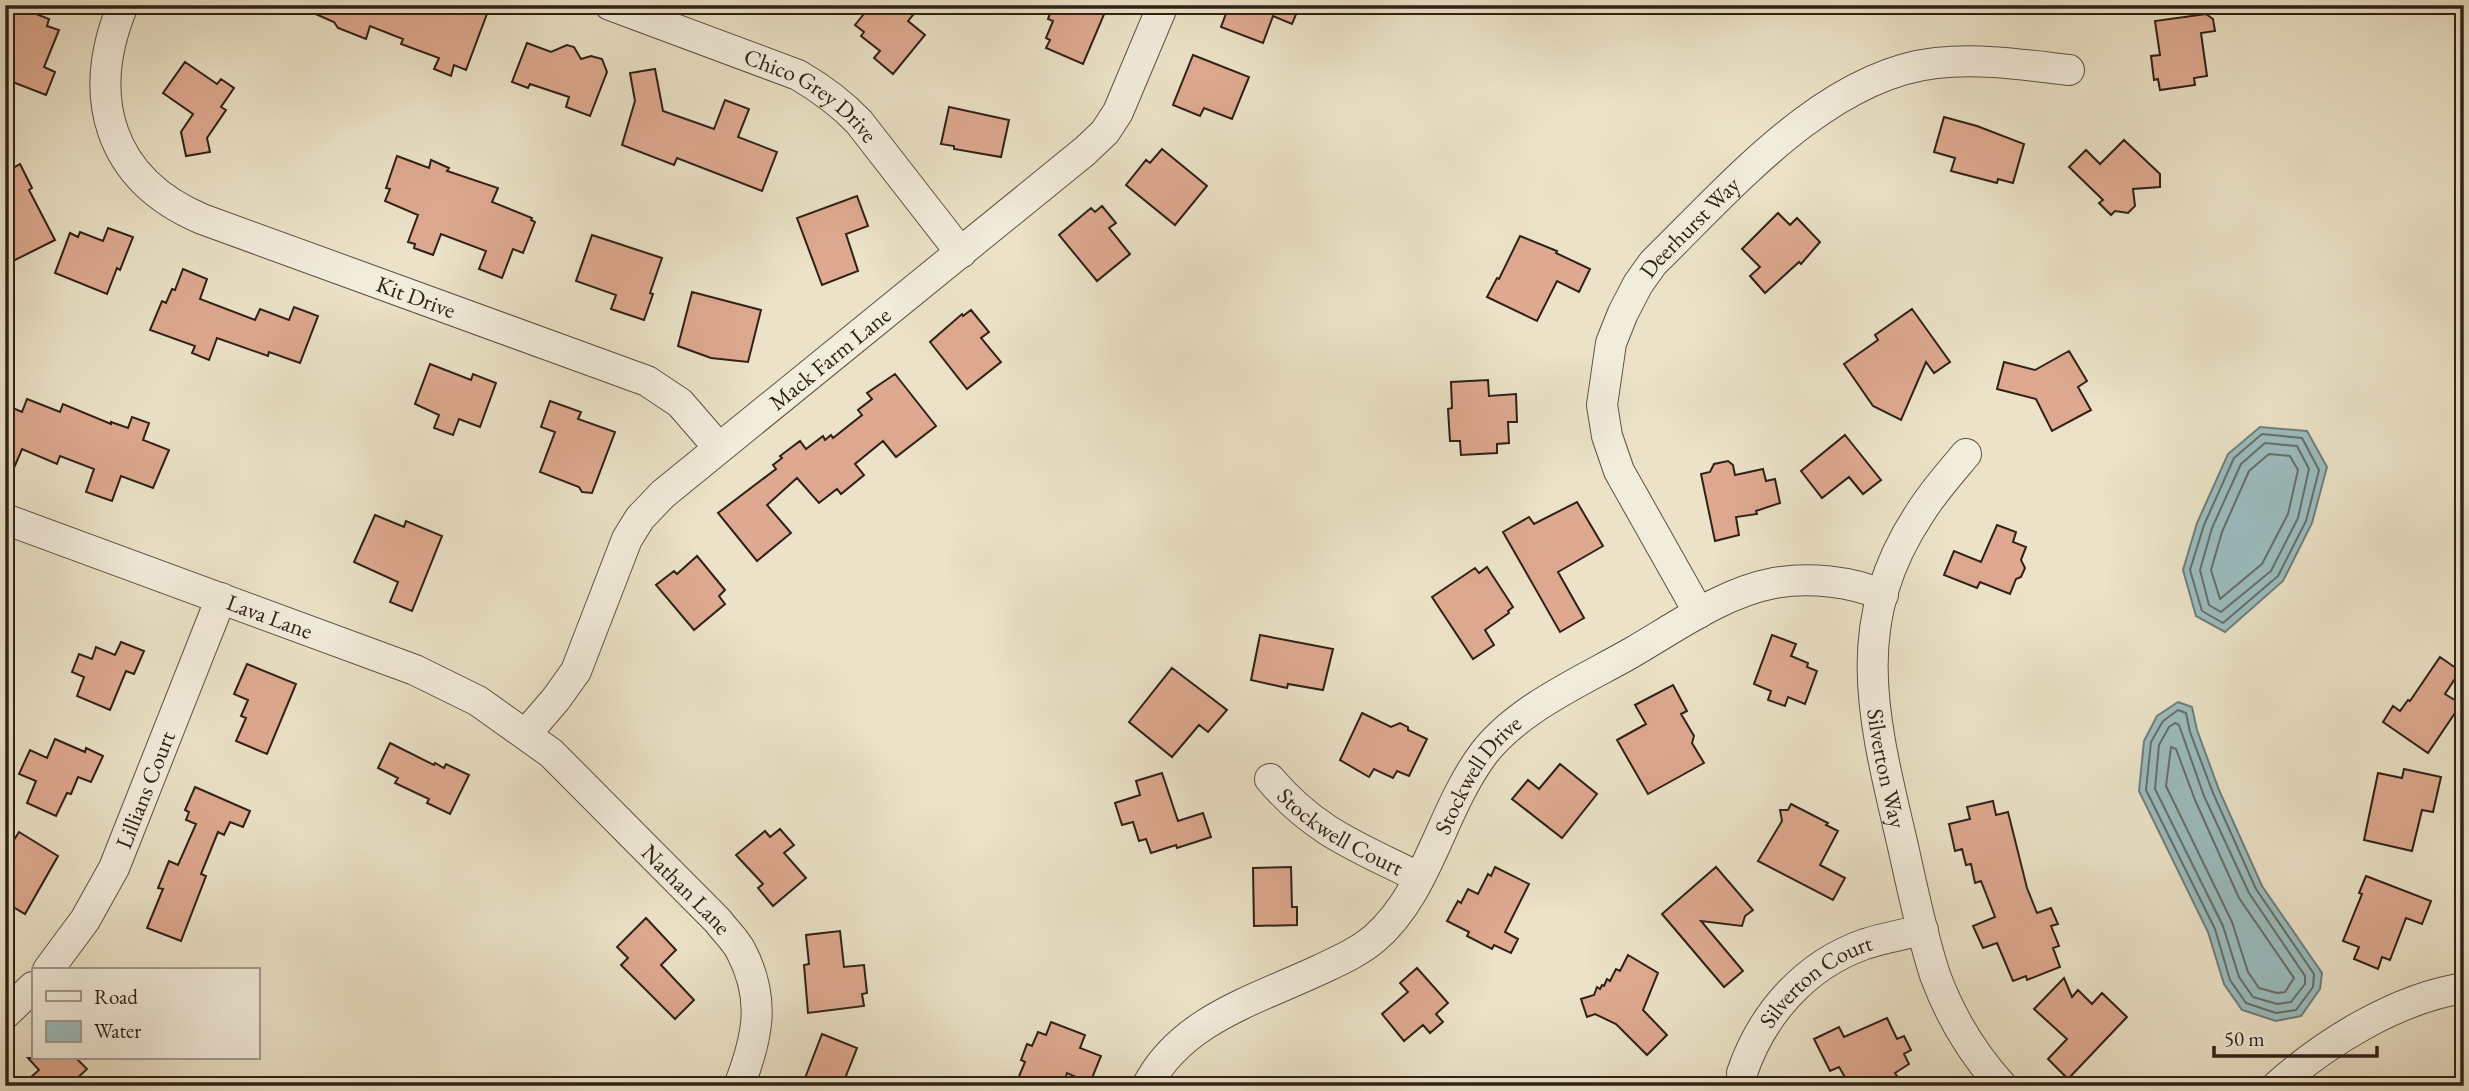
<svg xmlns="http://www.w3.org/2000/svg" width="2469" height="1091" font-family="'EB Garamond',serif">
<style>
.water{fill:#9bbcbe;stroke:#707e7b;stroke-width:2}
.lines{fill:none;stroke-linecap:round;stroke-linejoin:round}
.shore{stroke:#656e6a;stroke-width:2}
.building{fill:#dea990;stroke:#2f2117;stroke-width:2}
.minor-casing{stroke:#5e5143;stroke-width:32}
.minor{stroke:#f2ecdb;stroke-width:30}
.labels{text-anchor:middle;stroke-width:5;stroke-linejoin:round;paint-order:stroke}
.street-label{font-size:23px;fill:#2f2117;stroke:#f2ecdb}
</style>
<rect width="100%" height="100%" fill="#ebe2c7"/>
<filter id="stains"><feTurbulence type="fractalNoise" baseFrequency=".00286" numOctaves="4"/><feColorMatrix values="0 0 0 0 .2 0 0 0 0 .09 0 0 0 0 .02 0 0 0 .5 -.17"/></filter>
<radialGradient id="worn" r=".72"><stop offset=".6" stop-color="#630" stop-opacity="0"/><stop offset="1" stop-color="#630" stop-opacity=".3"/></radialGradient>
<path class="water" d="M2260 427 2307 431 2327 467 2312 523 2283 581 2225 632 2196 616 2183 570 2197 523 2228 454Z
M2178 702 2192 707 2197 730 2219 790 2262 886 2322 973 2320 989 2301 1016 2276 1021 2242 1010 2224 984 2208 932 2139 791 2144 741 2157 716Z"/>
<g class="lines">
<path class="shore" d="M2262 434 2302 438 2319 470 2306 521 2278 576 2223 623 2202 611 2190 570 2204 525 2234 458Z
M2265 443 2297 446 2309 469 2298 518 2271 571 2221 612 2209 605 2200 570 2212 528 2241 464Z
M2269 454 2290 456 2298 470 2288 514 2262 564 2220 599 2211 570 2222 532 2249 471Z
M2178 710 2186 713 2190 732 2213 793 2256 889 2314 974 2313 987 2296 1010 2276 1013 2246 1003 2230 980 2215 929 2146 790 2151 742 2163 721Z
M2175 723 2179 725 2204 796 2249 893 2305 976V984L2291 1002 2277 1004 2253 997 2239 977 2223 926 2155 789 2159 745 2169 727Z
M2171 747 2176 749 2195 800 2239 898 2294 978 2285 992 2277 993 2259 988 2248 972 2232 922 2166 786Z"/>
</g>
<path class="building" d="M295 5H439L461 14 464 5H474L488 11 466 70 454 65 451 76 434 69 439 58 401 44 403 39 370 26 366 39 338 28 334 22Z
M871 5H921L908 21 925 35 893 74 874 58 880 51 861 36 864 32 855 25Z
M1053 5H1108L1083 64 1046 48 1050 40 1046 38 1053 21 1048 19Z
M1235 5H1300L1292 24 1273 16 1263 43 1221 27 1227 11 1232 13Z
M16 6 49 19 47 26 59 30 44 67 55 72 46 95 5 79V34Z
M2206 14 2213 19 2215 31 2201 33 2207 76 2194 78 2195 85 2160 90 2158 79 2154 80 2151 56 2160 55 2155 21Z
M527 43 551 52 567 45 574 47 581 59 591 56 602 59 607 72 590 116 566 107 569 97 530 84 528 88 512 82Z
M1193 55 1249 77 1232 119 1204 108 1200 116 1173 105Z
M185 62 217 84 221 79 234 88 221 107 226 110 207 138 210 152 186 156 181 132 193 114 163 93Z
M655 69 663 111 714 129 725 100 749 109 738 137 777 152 762 191 677 158 674 165 622 145 635 101 630 73Z
M949 107 1009 120 1001 157 954 149V146L941 144Z
M1944 117 1977 126 2024 144 2013 183 1998 179 1997 183 1951 171 1955 158 1934 152Z
M2124 140 2160 174V187L2133 189 2135 206 2128 213 2115 211 2111 215 2099 203 2103 200 2069 167 2086 150 2100 164Z
M1162 149 1207 186 1175 225 1126 185 1146 160 1150 163Z
M397 156 429 168 431 160 449 168 447 171 498 188 492 202 532 218 531 220 535 222 523 253 513 249 502 278 479 269 486 251 441 234 433 255 414 248 415 244 408 242 418 215 385 201 390 189 386 188Z
M20 164 32 188 29 190 55 240 5 265V172Z
M857 196 868 226 846 234 858 271 822 285 797 218Z
M1102 206 1116 223 1109 228 1130 254 1097 281 1059 235 1091 208 1095 212Z
M1778 213 1790 225 1797 218 1820 242 1801 264 1799 262 1765 293 1750 276 1760 267 1742 249Z
M108 228 133 237 120 270 117 268 107 294 55 273 70 233 78 237 80 232 103 241Z
M592 235 662 258 650 293 653 294 644 320 611 309 616 295 576 281Z
M1520 236 1557 251 1556 253 1590 269 1579 292 1557 281 1537 321 1487 297 1497 278 1499 279Z
M183 269 207 279 200 299 255 320 260 309 289 320 294 307 318 316 300 363 269 352 268 356 217 338 209 360 192 353 195 346 150 330 162 301 166 303 172 289 175 290Z
M692 292 761 310 748 362 711 358 678 346Z
M1912 309 1950 362 1934 373 1926 362 1901 420 1873 406 1844 364 1878 340 1875 335Z
M971 310 989 332 981 338 1001 362 967 389 930 342 962 314 963 316Z
M2069 351 2087 381 2078 387 2091 410 2052 431 2036 399 1997 389 2004 362 2035 370Z
M430 364 471 380 473 374 496 383 480 427 459 419 453 435 434 428 439 415 415 404Z
M895 374 936 426 896 457 883 441 855 464 864 475 841 494 837 489 819 503 797 478 767 505 791 533 757 561 718 513 776 469 773 465 782 458 780 456 800 441 806 449 823 436 825 440 831 435 833 438 862 415 858 410 872 399 867 393Z
M1488 380 1489 396 1516 394 1517 422H1508L1509 443 1497 444V453L1461 455 1460 441H1450L1448 409 1452 408 1451 382Z
M27 399 60 412 63 404 111 424V422L128 428 132 417 149 423 143 440 169 450 153 488 121 476 112 501 86 492 94 469 60 456 57 464 22 449 5 489V428L13 408 22 412Z
M550 401 581 412 578 419 615 432 592 493 582 492 579 487 540 472 555 432 541 427Z
M1845 435 1881 480 1863 494 1849 477 1822 498 1801 471Z
M1728 461 1733 465 1735 475 1763 469 1766 481 1775 479 1780 503 1756 511 1757 514 1736 517 1739 535 1715 541 1701 474 1710 472 1714 464Z
M1577 502 1603 546 1558 572 1584 618 1560 632 1503 532 1529 517 1534 524Z
M375 515 404 527 406 521 442 536 412 611 390 602 398 582 354 562Z
M1997 525 2016 532 2013 542 2026 547 2021 560 2025 568 2021 577 2016 579 2010 594 1980 582 1977 588 1944 575 1954 551 1981 562Z
M697 556 725 590 719 596 725 604 694 630 656 585 674 571 677 574Z
M1487 567 1513 607 1508 611 1509 613 1485 630 1494 645 1473 659 1432 597 1475 568 1479 573Z
M1260 635 1333 649 1323 690 1288 684 1287 688 1251 680Z
M1772 635 1796 644 1791 656 1808 663 1807 667 1817 671 1805 704 1788 697 1785 706 1768 700 1771 691 1754 684Z
M121 642 144 651 134 674 126 671 110 710 77 696 84 677 72 672 79 654 92 659 96 647 115 655Z
M2440 657 2460 671 2445 694 2461 704 2428 753 2383 722 2393 706 2400 711 2408 700 2410 701Z
M247 664 296 684 267 754 236 741 246 718 241 716 248 700 234 694Z
M1172 668 1227 710 1208 732 1199 725 1172 757 1129 722Z
M1673 685 1687 711 1681 714 1694 736 1692 743 1704 763 1648 794 1617 740 1646 724 1635 705Z
M1362 713 1391 727 1400 723 1408 727V730L1427 739 1409 776 1397 771 1393 778 1374 769 1369 777 1340 760Z
M55 739 85 752 86 748 103 756 91 782 78 777 71 794 67 793 56 816 27 803 36 781 19 774 30 750 47 758Z
M390 743 434 765 435 763 444 768 446 764 469 775 450 814 427 803 429 799 395 783 398 778 378 768Z
M1560 764 1597 794 1562 838 1512 799 1528 780 1539 789Z
M2404 769 2441 777 2433 812 2422 810 2412 851 2364 840 2378 773 2402 778Z
M1162 773 1178 821 1203 813 1211 837 1177 848 1176 845 1151 853 1146 839 1139 841 1133 822 1122 825 1115 803 1140 795 1136 781Z
M195 787 250 811 243 827 230 822 224 835 218 832 201 874 206 876 181 941 147 928 163 889 158 888 169 861 178 865 196 824 186 820 189 812 185 810Z
M1993 801 1996 815 2008 812 2027 888 2037 913 2051 908 2058 924 2051 926 2059 946 2053 948 2060 967 2027 980 2026 976 2013 981 1997 943 1983 948 1973 926 1995 917 1981 881 1975 883 1971 864 1966 865 1962 849 1955 851 1949 824 1970 819 1967 807Z
M1791 804 1828 823 1826 825 1838 831 1820 865 1845 878 1833 900 1758 861 1782 821 1780 810H1788Z
M780 829 794 845 784 853 806 878 773 906 758 888 763 884 736 855 765 831 770 837Z
M19 832 58 856 25 914 5 902V897L14 882 5 877V854Z
M1291 867 1292 907H1297V925L1254 926 1253 868Z
M1495 867 1529 884 1505 932 1518 939 1511 953 1494 945 1492 949 1467 936 1469 932 1447 921 1458 901 1461 903 1468 889 1478 894 1488 874 1491 876Z
M1716 867 1753 910 1745 916 1742 926 1701 921 1743 971 1724 987 1662 914Z
M2366 876 2431 901 2422 924 2406 918 2390 960 2382 957 2378 969 2354 959 2359 947 2343 941 2362 894 2359 893Z
M646 918 676 950 661 965 694 1000 675 1019 621 965 628 958 617 947Z
M840 931 844 967 864 965 867 993 862 994 864 1006 808 1013 804 965 809 964 806 935Z
M1628 955 1658 973 1643 1010 1667 1035 1647 1055 1616 1024 1595 1014 1587 1017 1581 999 1594 995 1597 987 1600 989 1602 985 1604 986 1607 979 1610 981 1616 969 1620 971Z
M1417 968 1448 1003 1436 1014 1443 1022 1430 1033 1423 1025 1404 1041 1382 1014 1408 992 1400 983Z
M2064 978 2072 997 2078 990 2092 1004 2102 993 2127 1017 2068 1079 2048 1059 2067 1039 2034 1009Z
M1887 1018 1897 1039 1904 1036 1911 1050 1904 1054 1909 1064 1895 1073 1903 1086H1854L1849 1084 1839 1067 1830 1071 1814 1039 1839 1027 1844 1037Z
M1051 1022 1085 1035 1080 1048 1101 1056 1090 1083 1067 1073 1063 1086H1015L1025 1062 1021 1060 1027 1044 1032 1046 1038 1032 1046 1035Z
M822 1034 857 1048 842 1086H802Z
M28 1058H76L87 1069 69 1086H21L39 1070Z"/>
<g class="lines">
<g class="minor-casing">
<g id="minor">
<path id="s1" d="M123 5C85 96 108 179 202 219L647 381 680 403 719 448"/>
<path id="s2" d="M610 5 798 75C822 89 841 103 859 122L961 253"/>
<path id="s3" d="M1966 454C1950 473 1933 492 1920 513 1850 619 1871 710 1898 825 1910 875 1919 926 1935 975 1950 1016 1972 1053 2002 1086"/>
<path id="s4" d="M5 519 415 670 478 701 551 753 718 921C725 931 735 939 741 951 766 999 758 1037 739 1086"/>
<path id="s5" d="M1699 613 1619 471 1607 436 1602 405 1611 343 1623 313 1638 284 1653 263C1729 189 1825 75 1936 63 1980 58 2025 65 2069 70"/>
<path id="s6" d="M526 734 556 699 576 671 627 539 640 518 663 494 1085 151 1105 132 1118 112 1163 5"/>
<path id="s7" d="M1270 779C1315 832 1358 847 1418 877"/>
<path id="s8" d="M48 970 85 920 114 868 221 598"/>
<path d="M5 1014 33 987"/>
<path id="s9" d="M1742 1073C1762 1014 1805 965 1865 944 1884 938 1904 934 1923 930"/>
<path id="s10" d="M1147 1086C1181 1020 1255 1000 1319 970 1338 961 1357 953 1374 939 1428 893 1441 810 1484 753 1519 708 1582 681 1631 653 1676 627 1722 593 1774 583 1809 577 1850 581 1883 595"/>
<path d="M2277 1086C2326 1042 2398 998 2464 988"/>
</g>
</g>
<use href="#minor" class="minor"/>
</g>
<g class="labels">
<g class="street-label">
<text dy="8" stroke="none"><textPath href="#s2" startOffset="222">Chico Grey Drive</textPath></text>
<text dy="8" stroke="none"><textPath href="#s5" startOffset="436">Deerhurst Way</textPath></text>
<text dy="8" stroke="none"><textPath href="#s1" startOffset="486">Kit Drive</textPath></text>
<text dy="8" stroke="none"><textPath href="#s6" startOffset="495">Mack Farm Lane</textPath></text>
<text dy="8" stroke="none"><textPath href="#s4" startOffset="282">Lava Lane</textPath></text>
<text dy="8" stroke="none"><textPath href="#s3" startOffset="341">Silverton Way</textPath></text>
<text dy="8" stroke="none"><textPath href="#s10" startOffset="471">Stockwell Drive</textPath></text>
<text dy="8" stroke="none"><textPath href="#s8" startOffset="206">Lillians Court</textPath></text>
<text dy="8" stroke="none"><textPath href="#s7" startOffset="89">Stockwell Court</textPath></text>
<text dy="8" stroke="none"><textPath href="#s4" startOffset="789">Nathan Lane</textPath></text>
<text dy="8" stroke="none"><textPath href="#s9" startOffset="122">Silverton Court</textPath></text>
</g>
</g>
<rect width="2469" height="1091" fill="none" stroke="#ebe2c7" stroke-width="28"/>
<rect x="7" y="7" width="2455" height="1077" fill="none" stroke="#2f2117" stroke-width="3.5"/>
<rect x="14" y="14" width="2441" height="1063" fill="none" stroke="#2f2117" stroke-width="2"/>
<rect x="32" y="968" width="228" height="91" fill="#f2ecdb" stroke="#a49b8d" stroke-width="2"/>
<rect x="46" y="991" width="35" height="10" fill="#f2ecdb" stroke="#a49b8d" stroke-width="2"/>
<text x="94" y="1004" font-size="21" fill="#2f2117">Road</text>
<rect x="46" y="1021" width="35" height="21" fill="#9bbcbe" stroke="#a49b8d" stroke-width="2"/>
<text x="94" y="1038" font-size="21" fill="#2f2117">Water</text>
<path d="M2214 1046v10h163v-10" fill="none" stroke="#2f2117" stroke-width="3.5"/>
<text x="2224" y="1046" font-size="21" fill="#2f2117" stroke="#f2ecdb" stroke-width="5" paint-order="stroke">50 m</text>
<rect width="100%" height="100%" filter="url(#stains)"/>
<rect width="100%" height="100%" fill="url(#worn)"/>
</svg>
